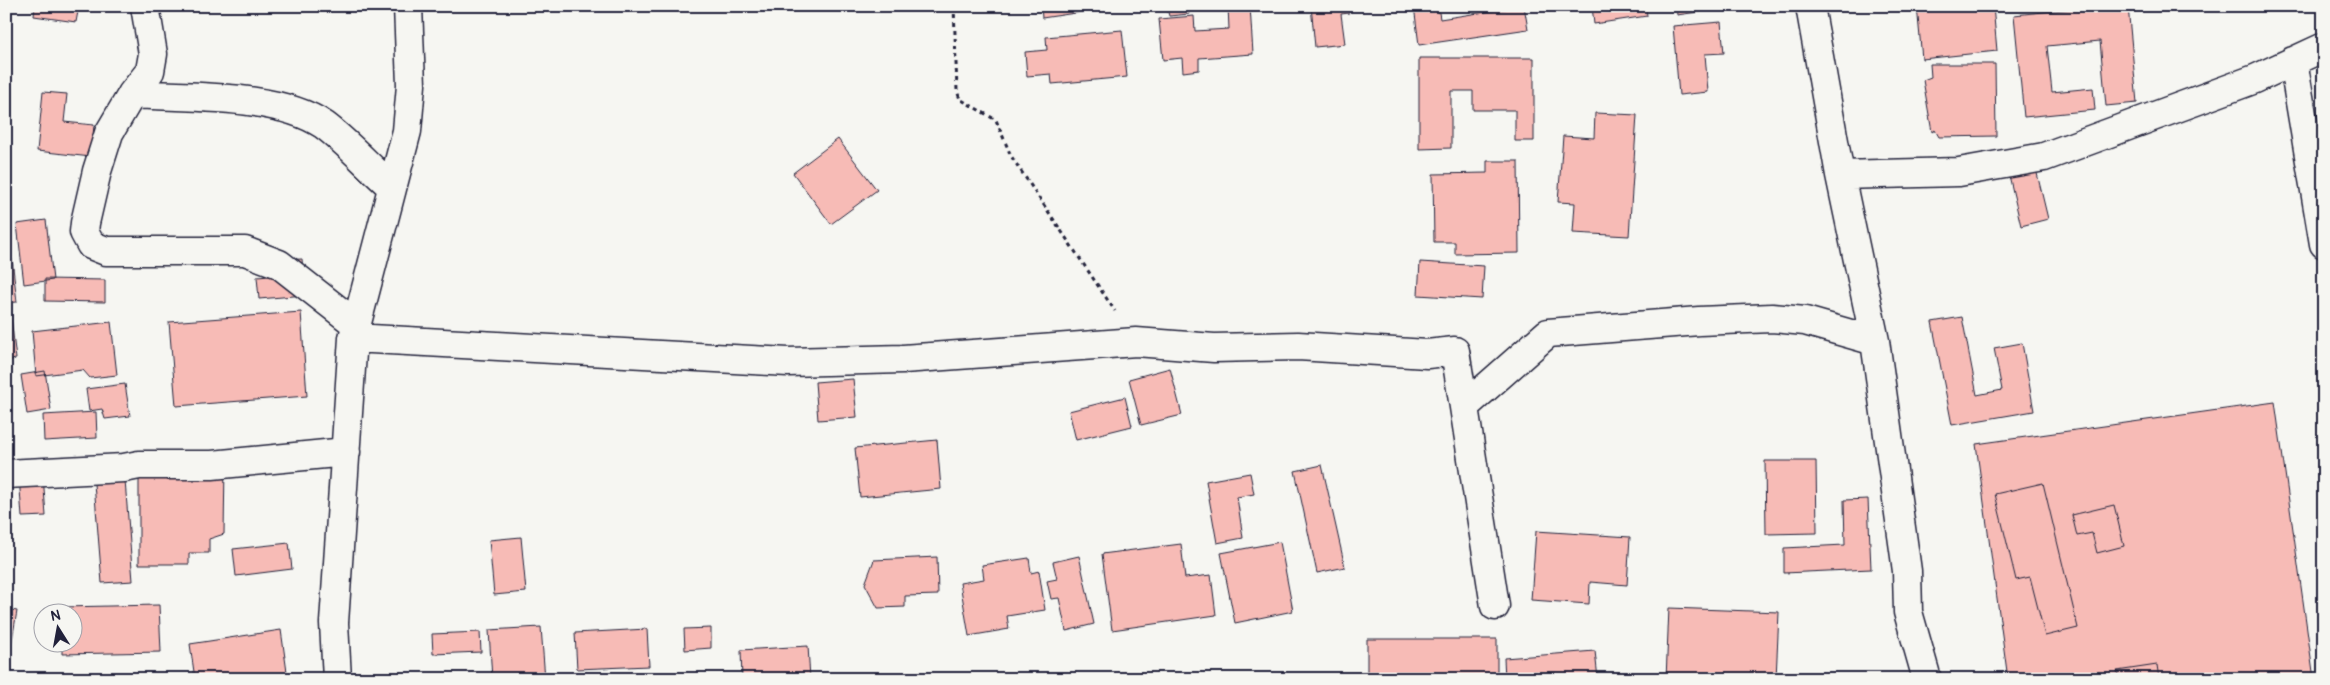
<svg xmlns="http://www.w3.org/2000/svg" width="2330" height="685" font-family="Pangolin,sans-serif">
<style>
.building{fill:#f7bbb6;stroke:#22223b}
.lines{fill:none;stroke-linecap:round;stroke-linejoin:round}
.minor-casing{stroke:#22223b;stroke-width:31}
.path{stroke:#22223b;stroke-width:3;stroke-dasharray:4 4;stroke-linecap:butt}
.minor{stroke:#f6f6f2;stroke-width:28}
</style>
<rect width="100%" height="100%" fill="#f6f6f2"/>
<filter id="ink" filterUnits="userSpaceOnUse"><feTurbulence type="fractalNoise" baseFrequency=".02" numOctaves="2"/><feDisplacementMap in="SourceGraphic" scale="10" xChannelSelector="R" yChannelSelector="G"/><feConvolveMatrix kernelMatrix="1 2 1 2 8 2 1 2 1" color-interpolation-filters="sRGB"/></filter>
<g filter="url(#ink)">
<path class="building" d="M35 6H79L76 22 34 16Z
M84 6H161V19L135 9Z
M1041 6H1116V7L1042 18Z
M1148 6H1188L1189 14 1169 16 1167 8 1148 11Z
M1228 6H1250L1253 54 1199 58V70L1183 72 1182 58 1163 60 1159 19 1194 16 1195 31 1229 29Z
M1311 6H1348L1349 13 1341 14 1345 44 1315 47Z
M1414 6H1438L1440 19 1524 6 1528 29 1419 45Z
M1592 6H1646L1647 16 1594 24Z
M1676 6H1704L1705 11 1677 15Z
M1917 6H1993L1997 51 1922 59Z
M2102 6H2128L2137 103 2106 106 2100 41 2047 46 2052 92 2093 88 2095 110 2024 117 2014 15Z
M1721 22 1724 53 1705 54 1708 92 1679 95 1673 26Z
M1122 30 1127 77 1052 84 1051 74 1027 76 1025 52 1047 50 1046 37Z
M1419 58H1534V141H1515V110H1473V91H1451V148L1419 149Z
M1930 64H1995L1996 136 1939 137 1935 130 1932 132 1923 80 1931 77Z
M43 92 67 94 64 122 94 125 91 157 37 151Z
M1595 113 1637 115 1629 236 1573 233 1575 203 1558 202 1563 136 1594 138Z
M838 139 877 190 831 224 793 173Z
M1487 161H1518L1519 253 1455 254V242H1434L1433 174 1487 173Z
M2035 165 2048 219 2021 226 2008 171Z
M46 220 53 280 24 284 17 224Z
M12 259 17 302 6 303V260Z
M302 259 305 295 259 299 257 277 282 275 280 260Z
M1420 262 1484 266 1482 299 1418 295Z
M45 279 105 280V302L45 301Z
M10 309 16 359 6 361V310Z
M301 312 307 396 176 406 169 322Z
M1962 317 1977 395 2002 390 1994 348 2022 343 2034 411 1952 425 1932 322Z
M111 322 117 375 90 378 83 370 36 376 32 331Z
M1170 368 1182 415 1141 425 1129 379Z
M45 371 51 410 27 414 21 375Z
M853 379 857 417 818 420 815 382Z
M125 384 130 416 105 419 102 409 89 411 86 389Z
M1125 397 1132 426 1076 440 1069 411Z
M2275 402 2314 679H2008L1976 444Z
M96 412 97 438 44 441 43 415Z
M6 418 9 419 6 437Z
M937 440 941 489 860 497 855 448Z
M1765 461H1816L1817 533 1766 534Z
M139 465H225L224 534 209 539V553H189V564H139Z
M1322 465 1345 567 1317 573 1295 471Z
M124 468 133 581 102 583 93 471Z
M1250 473 1254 494 1237 497 1243 538 1217 543 1206 481Z
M43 475 46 516 22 517 19 476Z
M2043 483 2078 628 2045 636 2030 577 2016 580 1995 494Z
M1868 499 1871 569 1784 573V548L1845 545 1844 500Z
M2114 505 2124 546 2097 553 2092 533 2077 536 2072 515Z
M1536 531 1630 537 1627 585 1590 582 1589 604 1531 600Z
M521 537 526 592 494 595 489 540Z
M1280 542 1293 611 1235 623 1221 553Z
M289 543 292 569 236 576 233 549Z
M1181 544 1185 578 1211 575 1216 615 1112 630 1102 554Z
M1079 556 1094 624 1066 631 1059 598 1051 599 1047 581 1057 579 1053 562Z
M937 557 938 595 905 596V607L878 608 865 584 874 560Z
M1029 558 1031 573 1039 571 1045 610 1007 616 1009 629 969 636 960 583 984 579 982 565Z
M159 605 161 652 62 654V642H72V612H62V607Z
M1669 608 1779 612 1776 679H1666Z
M6 609 17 611 6 675Z
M541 627 545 679H492L489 630Z
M711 628V648L685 650 684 629Z
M647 629 649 666 577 669 575 633Z
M281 630 288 679H195L190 644Z
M480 632 481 652 433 654 432 634Z
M1367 639H1497V679H1367Z
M808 646 810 679H742L741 650Z
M1595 651 1598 679H1505L1504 658Z
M2157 665 2159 679H2119L2117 671Z"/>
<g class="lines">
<g class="minor-casing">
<path id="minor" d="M145 6 153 54 150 71 132 94 109 133 97 171 85 223 84 232 91 245 106 251H245L279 264 357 325
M1810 6 1840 175 1875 341 1907 571 1908 612 1927 679
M2293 61 2324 244
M132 94C188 98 277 93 324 125 347 142 370 168 392 187
M1840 175 1959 172 2044 157 2255 79 2324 47
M353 338 788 362 903 359 1136 342 1214 348 1298 346 1427 354 1455 351 1464 407 1548 333 1699 321 1772 318 1805 321 1875 341
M1464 407 1495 606
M6 474 124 468 139 465H212L346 452
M337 679 334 623 353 338 407 131 411 85 408 6"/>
</g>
<path class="path" d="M954 6 957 91 960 99 996 120 1011 156 1115 311"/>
<use href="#minor" class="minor"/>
</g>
</g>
<rect width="2330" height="685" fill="none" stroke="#f6f6f2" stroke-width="25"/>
<rect x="12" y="12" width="2305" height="660" fill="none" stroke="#22223b" stroke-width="2" filter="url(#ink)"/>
<g transform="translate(58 628) rotate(349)"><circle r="24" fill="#f6f6f2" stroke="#a1a1a9"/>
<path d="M0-4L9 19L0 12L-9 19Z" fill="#22223b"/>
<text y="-8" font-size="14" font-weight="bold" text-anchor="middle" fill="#22223b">N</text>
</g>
</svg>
